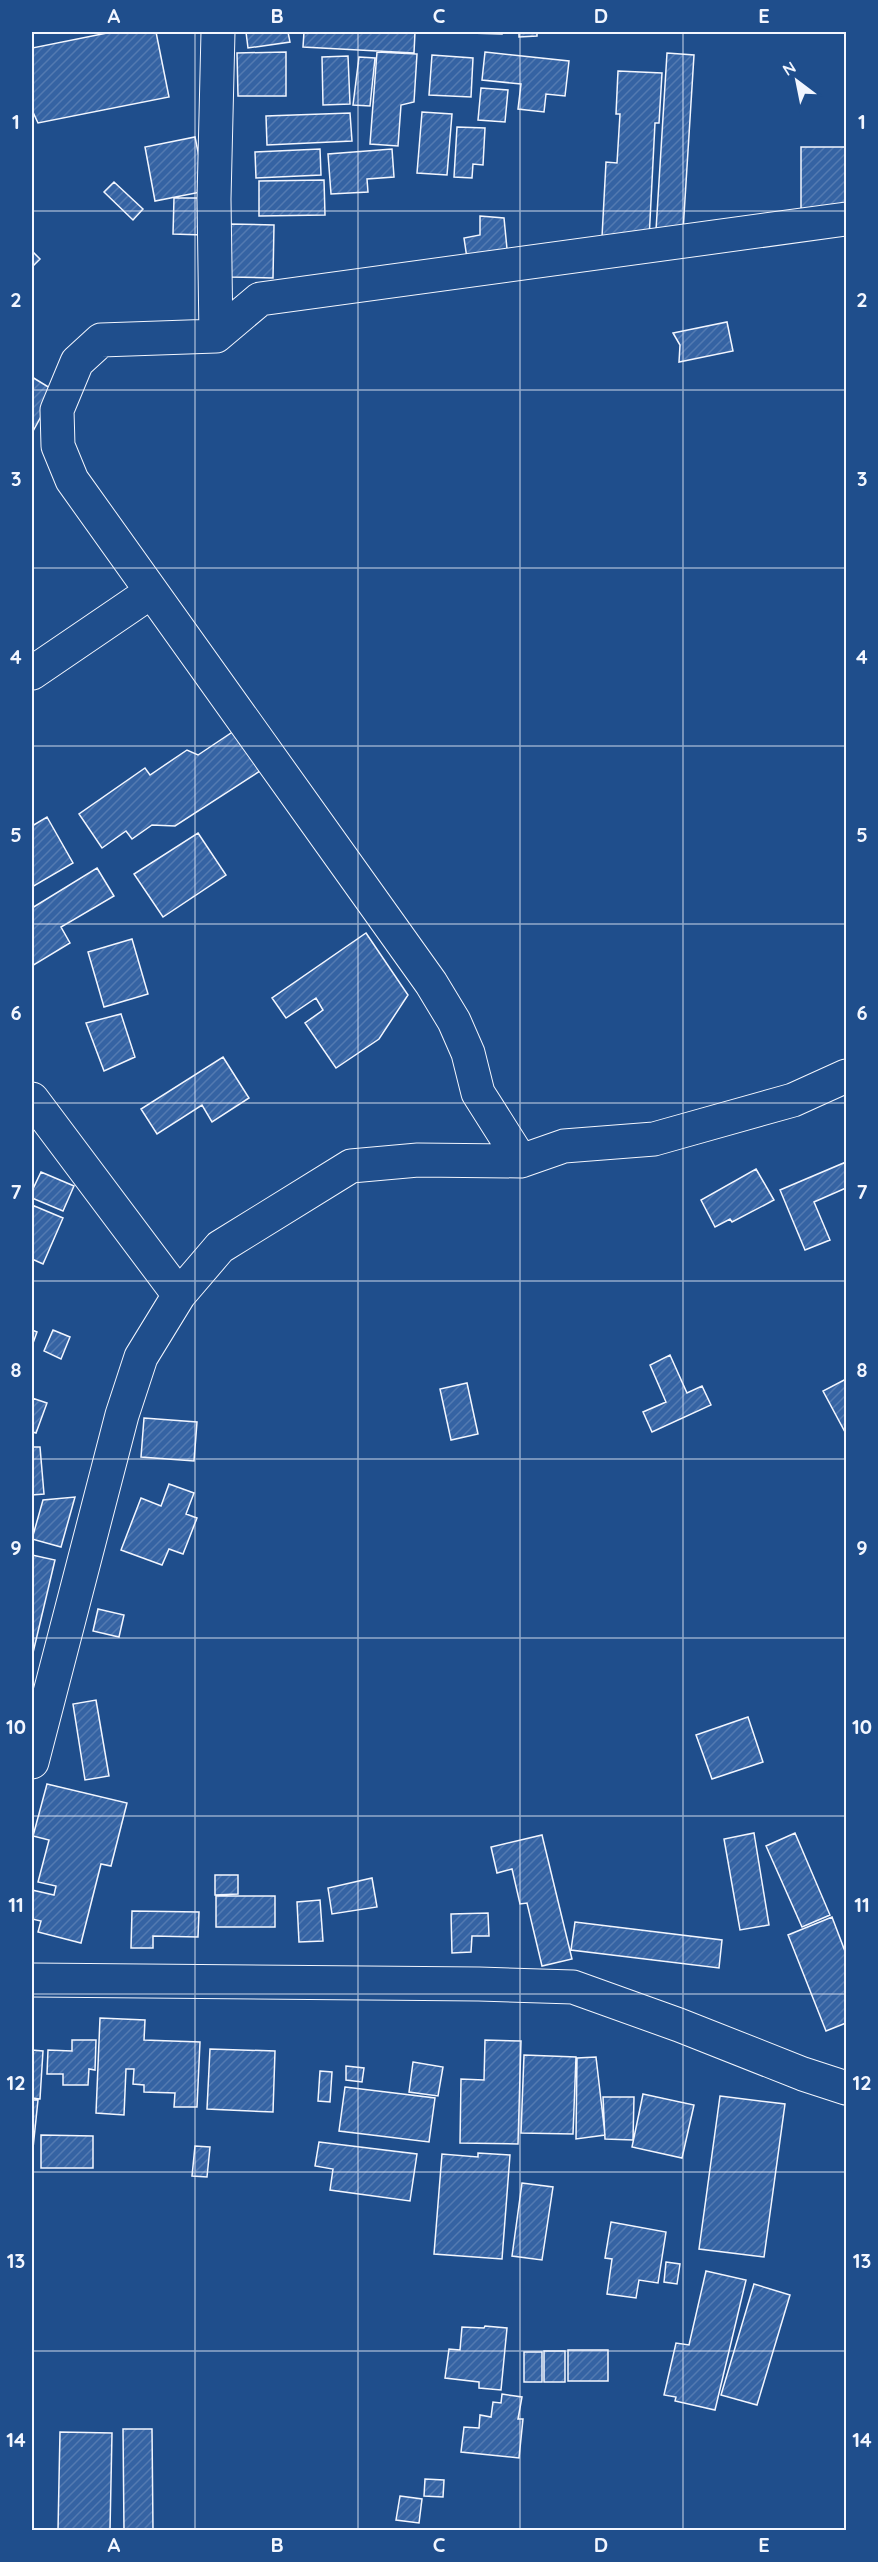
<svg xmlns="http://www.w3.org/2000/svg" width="878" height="2562" font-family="Quicksand,sans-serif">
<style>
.building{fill:url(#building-hatch);stroke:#f2f6ff;stroke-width:1.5}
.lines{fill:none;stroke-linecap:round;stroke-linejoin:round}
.street-casing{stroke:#f2f6ff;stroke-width:35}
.secondary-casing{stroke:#f2f6ff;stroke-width:35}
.street{stroke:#1f4e8c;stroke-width:33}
.secondary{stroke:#1f4e8c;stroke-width:33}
.grid{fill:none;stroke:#f2f6ff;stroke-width:1.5;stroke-opacity:0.55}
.neatline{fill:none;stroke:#f2f6ff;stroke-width:2}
.grid-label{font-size:20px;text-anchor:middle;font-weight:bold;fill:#f2f6ff}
</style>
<defs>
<pattern id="building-hatch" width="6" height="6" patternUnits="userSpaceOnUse" patternTransform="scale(1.5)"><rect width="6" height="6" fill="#3563a3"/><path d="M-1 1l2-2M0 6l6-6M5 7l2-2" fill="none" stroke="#537ab1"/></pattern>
</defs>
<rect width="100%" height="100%" fill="#1f4e8c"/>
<path class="building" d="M112 32H156L169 97 38 123 32 110V48Z
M246 32H288L290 42 248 48Z
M304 32H415L414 53 303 47Z
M469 32H502V34L469 33Z
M519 32H537V36L519 37Z
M286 52V96H238L237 53Z
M377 52 417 54 414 102 401 105 398 146 370 144Z
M485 52 569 61 565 96 546 94 544 112 518 109 521 84 482 80Z
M667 53 694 55 683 231 656 230Z
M432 55 473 58 471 97 429 95Z
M348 56 350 104 323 105 322 57Z
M359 57 375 58 370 106 353 105Z
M618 71 662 73 659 123H655L649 240 602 237 606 162 617 163 620 114H616Z
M481 88 508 90 505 122 478 120Z
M422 112 452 114 447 175 417 173Z
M350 113 352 141 267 145 266 116Z
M457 127 485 128 483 165 473 164 472 178 454 177Z
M195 137 206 191 155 201 145 147Z
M801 147H846V210L801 211Z
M320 149 321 175 256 178 255 152Z
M392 149 394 177 367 179 368 192 331 194 328 154Z
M324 180 325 215 259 216V181Z
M114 182 143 209 133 220 104 192Z
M174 198H203V235L173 234Z
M480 216 504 218 508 259 468 265 464 238 480 235Z
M230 224 274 225 273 278 230 277Z
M32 251 40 259 32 267Z
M727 322 733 351 679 362 680 345 673 333Z
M32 377 55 391 32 433Z
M234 731 260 771 175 826 152 825 132 839 126 831 102 848 79 814 145 768 150 775 187 750 198 755Z
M47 817 73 863 32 887V826Z
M198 833 226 875 163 917 134 874Z
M97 868 114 896 61 927 70 943 32 966V908Z
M366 933 408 995 379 1039 336 1068 305 1023 323 1010 316 998 286 1018 272 998Z
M132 939 148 994 104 1007 88 952Z
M121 1014 135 1057 104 1071 86 1023Z
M223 1057 249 1098 212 1122 202 1105 157 1134 141 1109Z
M846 1162V1188L814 1202 830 1240 805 1250 780 1190Z
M756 1169 774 1200 732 1222 730 1219 715 1227 701 1200Z
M41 1172 74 1186 63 1211 32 1198V1191Z
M32 1205 63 1218 43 1264 32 1259Z
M32 1330 37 1332 32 1346Z
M53 1330 70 1337 61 1359 44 1351Z
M670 1355 687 1393 702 1386 711 1405 652 1432 643 1412 666 1402 650 1365Z
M846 1379V1431L845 1432 823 1391Z
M467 1383 478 1434 451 1440 440 1389Z
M32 1398 47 1403 36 1433 32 1432Z
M144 1418 197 1422 194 1461 141 1457Z
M32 1447H40L44 1494 32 1495Z
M169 1484 194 1493 186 1514 197 1518 183 1554 169 1549 162 1565 121 1550 141 1498 161 1506Z
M75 1497 61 1547 32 1539 43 1500Z
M32 1555 55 1560 32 1657Z
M98 1609 124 1615 119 1637 93 1631Z
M96 1700 109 1776 85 1780 73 1704Z
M748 1717 763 1762 712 1779 696 1735Z
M47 1784 127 1803 111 1866 101 1864 81 1943 38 1932 41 1921 32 1919V1890L54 1895 56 1886 38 1882 49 1840 33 1836Z
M754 1833 769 1925 740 1930 724 1839Z
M795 1833 830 1915 802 1927 766 1846Z
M542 1835 572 1959 542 1966 527 1903 520 1904 512 1869 497 1873 491 1847Z
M215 1875H238V1894L215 1895Z
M372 1878 377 1907 332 1914 328 1888Z
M216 1896H275V1927H216Z
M320 1900 323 1941 299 1942 297 1902Z
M132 1911 199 1912 198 1937 153 1936V1948H131Z
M488 1913 489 1936H472L471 1952 452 1953 451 1914Z
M832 1917 846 1954V2023L826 2031 788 1935Z
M575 1922 722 1940 719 1968 571 1950Z
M100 2018 145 2020 144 2040 200 2042 197 2107H174L175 2093 144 2092V2085L133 2084 134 2069H126L124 2115 96 2113Z
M72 2040H96L95 2070 89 2069 88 2085H63V2074H47L48 2050 72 2051Z
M485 2040 521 2041 518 2144 460 2143 461 2079 484 2080Z
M210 2049 275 2051 273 2112 207 2109Z
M32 2050 43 2051 40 2099 32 2098Z
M524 2055 576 2057 573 2134 521 2133Z
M596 2057 605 2135 576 2139 577 2058Z
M413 2062 443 2067 438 2096 409 2092Z
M346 2066 364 2068 362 2082 346 2080Z
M320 2071 332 2072 330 2102 318 2101Z
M345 2087 435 2098 429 2142 339 2131Z
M643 2094 694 2105 682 2158 632 2147Z
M720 2096 785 2104 764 2257 699 2249Z
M603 2097H634L633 2140 605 2139Z
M32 2100H38L32 2158Z
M41 2135 93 2136V2168H41Z
M319 2142 417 2154 410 2201 330 2190 333 2169 315 2166Z
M195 2146 210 2147 207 2177 192 2176Z
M478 2153 510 2155 502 2259 434 2254 442 2154 478 2157Z
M522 2183 553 2187 542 2260 512 2256Z
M611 2222 666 2232 658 2283 639 2280 636 2298 607 2294 612 2259 605 2258Z
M666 2262 680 2264 677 2284 664 2282Z
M706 2271 746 2280 715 2410 675 2401 676 2397 664 2395 676 2343 689 2345Z
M754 2284 790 2295 757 2405 721 2395Z
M485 2326 507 2328 501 2390 479 2388V2382L445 2378 449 2349 460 2350 462 2327 484 2328Z
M568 2350H608V2381H568Z
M544 2351H565V2382H544Z
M524 2352H542V2382H524Z
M502 2394 522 2397 518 2419H523L519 2458 461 2452 464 2427 479 2428 480 2415 491 2417 493 2402 501 2403Z
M123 2429H152L153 2530H124Z
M60 2432 112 2433 110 2530H58Z
M425 2479 444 2480 443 2497 424 2496Z
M400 2496 422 2499 419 2523 396 2520Z"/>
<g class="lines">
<g class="street-casing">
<path id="street" d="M216 336 214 199 218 32
M32 673 151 592
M32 1099 179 1295
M521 1161 478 1093 468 1053 454 1021 431 983 72 480 58 446 57 410 77 362 101 340 216 336 260 299 846 219
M32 1762 122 1415 141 1357 179 1295 220 1247 351 1166 418 1160 521 1161 564 1146 654 1139 793 1100 846 1076"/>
</g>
<g class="secondary-casing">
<path id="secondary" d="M32 1980 479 1984 573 1987 679 2025 803 2074 846 2088"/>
</g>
<use href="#street" class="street"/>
<use href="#secondary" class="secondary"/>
</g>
<path class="grid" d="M195 32V2530M358 32V2530M520 32V2530M683 32V2530M32 211H846M32 390H846M32 568H846M32 746H846M32 924H846M32 1103H846M32 1281H846M32 1459H846M32 1638H846M32 1816H846M32 1994H846M32 2172H846M32 2351H846"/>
<rect width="878" height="2562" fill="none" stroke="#1f4e8c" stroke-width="66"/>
<g transform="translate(797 81) rotate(328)" stroke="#1f4e8c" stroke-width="4.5" paint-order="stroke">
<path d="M0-4.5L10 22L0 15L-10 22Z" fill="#f2f6ff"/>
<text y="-9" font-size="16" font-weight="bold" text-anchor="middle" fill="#f2f6ff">N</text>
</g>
<rect x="33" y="33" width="812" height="2496" class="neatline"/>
<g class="grid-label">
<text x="114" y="23">A</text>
<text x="277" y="23">B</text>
<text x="439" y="23">C</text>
<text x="601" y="23">D</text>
<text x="764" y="23">E</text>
<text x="16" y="129">1</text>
<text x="862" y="129">1</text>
<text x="16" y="307">2</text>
<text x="862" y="307">2</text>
<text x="16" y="486">3</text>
<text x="862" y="486">3</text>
<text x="16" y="664">4</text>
<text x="862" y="664">4</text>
<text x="16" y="842">5</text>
<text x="862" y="842">5</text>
<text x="16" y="1020">6</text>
<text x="862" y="1020">6</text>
<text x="16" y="1199">7</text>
<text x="862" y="1199">7</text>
<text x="16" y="1377">8</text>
<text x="862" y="1377">8</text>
<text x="16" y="1555">9</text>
<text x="862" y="1555">9</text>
<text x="16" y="1734">10</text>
<text x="862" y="1734">10</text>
<text x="16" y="1912">11</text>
<text x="862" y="1912">11</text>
<text x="16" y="2090">12</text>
<text x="862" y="2090">12</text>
<text x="16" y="2268">13</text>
<text x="862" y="2268">13</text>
<text x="16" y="2447">14</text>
<text x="862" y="2447">14</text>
<text x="114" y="2552">A</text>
<text x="277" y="2552">B</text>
<text x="439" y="2552">C</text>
<text x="601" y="2552">D</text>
<text x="764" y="2552">E</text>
</g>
</svg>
